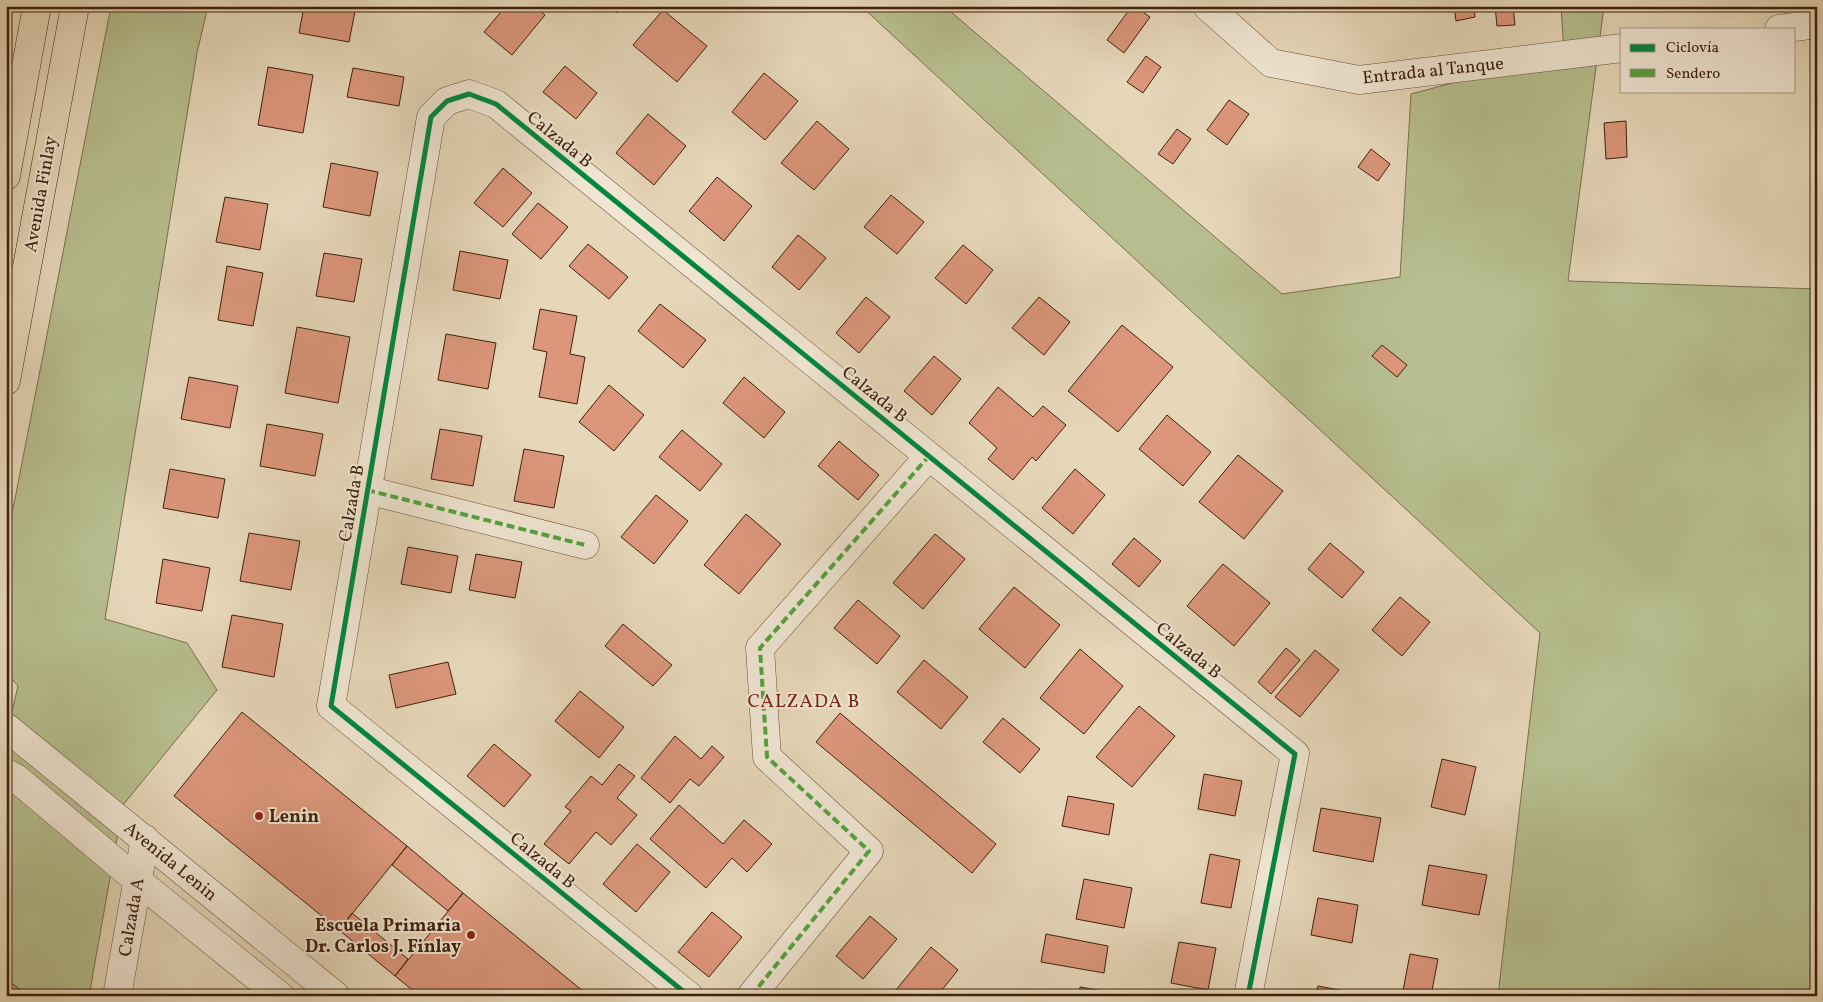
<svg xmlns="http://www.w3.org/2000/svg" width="1823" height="1002" font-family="Vollkorn,serif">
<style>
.green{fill:#b6be8f;stroke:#7b6f4d}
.building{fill:#db967b;stroke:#40200b}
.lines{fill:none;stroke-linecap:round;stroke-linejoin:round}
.minor-casing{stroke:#6a4e36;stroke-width:29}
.tertiary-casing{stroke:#6a4e36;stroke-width:29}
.trunk-casing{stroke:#40200b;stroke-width:29}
.minor{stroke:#efe5d2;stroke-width:28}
.tertiary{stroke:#efe5d2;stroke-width:28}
.trunk{stroke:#e6d7b9;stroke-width:28}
.quiet{stroke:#54a23e;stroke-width:4;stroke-dasharray:8 4;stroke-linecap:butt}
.cycleway-casing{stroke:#efe5d2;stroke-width:8}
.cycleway{stroke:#00873e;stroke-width:5}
.poi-dot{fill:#8f2418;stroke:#efe5d2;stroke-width:2}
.labels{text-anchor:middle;stroke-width:4;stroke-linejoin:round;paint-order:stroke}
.street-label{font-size:18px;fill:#40200b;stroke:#efe5d2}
.poi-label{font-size:18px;font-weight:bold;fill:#40200b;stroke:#efe5d2;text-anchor:start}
.neighbourhood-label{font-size:19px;letter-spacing:1px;fill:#7a1f14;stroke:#efe5d2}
</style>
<rect width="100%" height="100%" fill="#e6d7b9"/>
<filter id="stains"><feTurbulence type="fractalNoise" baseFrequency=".004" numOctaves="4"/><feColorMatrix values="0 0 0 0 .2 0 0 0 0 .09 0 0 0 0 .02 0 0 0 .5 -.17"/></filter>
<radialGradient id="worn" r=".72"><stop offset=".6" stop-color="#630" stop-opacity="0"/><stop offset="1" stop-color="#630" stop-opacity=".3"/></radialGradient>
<path class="green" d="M111 6H208L197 53 105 619 187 643 217 690 123 805 89 996H6V737L18 686 6 672V545Z
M861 6H944L1282 294 1400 277 1411 94 1564 53 1561 6H1604L1568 281 1817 289V996H1498L1540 633Z"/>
<path class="building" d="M304 6H356L349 42 299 33Z
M506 6H534L545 15 512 55 484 32Z
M609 6H623L617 13Z
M1132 6H1134L1150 17 1124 53 1107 40Z
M1454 6H1474L1475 17 1456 21Z
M1495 6H1513L1515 25 1497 26Z
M663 10 707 46 677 82 633 45Z
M1146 56 1161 67 1143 93 1127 82Z
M565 66 597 93 576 119 543 92Z
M268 67 313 75 303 133 258 125Z
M353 68 404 77 399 106 347 97Z
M764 73 798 101 765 140 732 112Z
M1229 100 1249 114 1227 145 1207 130Z
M648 114 686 146 654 185 616 153Z
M817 121 849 149 814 190 781 163Z
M1626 121 1627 157 1606 159 1604 123Z
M1177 129 1191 139 1173 164 1158 154Z
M1371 149 1390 164 1378 181 1358 167Z
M331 163 378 172 370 216 323 207Z
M503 168 532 193 503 227 474 203Z
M717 177 752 206 724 241 689 211Z
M891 195 924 222 897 254 864 227Z
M225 197 268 204 260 250 216 242Z
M538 203 568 227 541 259 512 234Z
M798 235 826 258 799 290 772 267Z
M588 244 628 277 609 299 569 266Z
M963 245 993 270 966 304 935 278Z
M460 251 508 260 500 299 453 290Z
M324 253 362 259 354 302 316 296Z
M227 266 263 273 253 326 218 320Z
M866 297 890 317 859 353 836 333Z
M1039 297 1070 322 1044 355 1012 328Z
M660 304 706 340 683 368 638 331Z
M540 309 577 316 570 354 585 357 577 404 539 397 547 352 533 349Z
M1122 325 1173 367 1118 432 1068 391Z
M297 327 350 337 338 403 285 393Z
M446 334 496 343 488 389 438 380Z
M1382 345 1407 365 1397 377 1372 356Z
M934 356 961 379 932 415 904 391Z
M189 377 238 386 230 428 181 419Z
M744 377 785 412 764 438 723 403Z
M609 385 644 415 614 451 579 422Z
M998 387 1033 417 1043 406 1066 425 1036 461 1032 457 1013 480 988 459 997 448 969 423Z
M1167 415 1211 452 1183 486 1139 449Z
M267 424 323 434 315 476 260 466Z
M440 429 482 436 473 486 431 479Z
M682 430 722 464 700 491 659 457Z
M839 441 879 475 858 500 818 466Z
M524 449 564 456 554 508 514 501Z
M1238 455 1283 491 1244 539 1199 502Z
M170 469 225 479 218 518 163 508Z
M1075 469 1105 495 1073 534 1042 508Z
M656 495 688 521 654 564 621 537Z
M746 514 781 544 739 594 704 565Z
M249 533 300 541 291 590 240 581Z
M935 534 965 559 923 609 893 583Z
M1134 538 1161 561 1139 587 1112 564Z
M1330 543 1364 572 1342 598 1308 569Z
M408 547 458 556 451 593 401 584Z
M476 554 522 562 515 598 469 590Z
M163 559 210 568 202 611 156 603Z
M1223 564 1270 603 1234 646 1187 606Z
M1014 587 1060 625 1025 668 979 629Z
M1400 597 1430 622 1402 656 1372 630Z
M858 600 900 636 877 664 834 628Z
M232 615 283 624 274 677 222 667Z
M623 624 672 665 653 686 605 646Z
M1286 648 1300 660 1271 694 1258 682Z
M1080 649 1123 686 1084 734 1040 698Z
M1315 650 1339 670 1300 717 1275 697Z
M924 660 968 697 941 729 897 692Z
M448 662 456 694 396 708 389 675Z
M580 691 624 727 599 758 555 721Z
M1139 706 1175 736 1132 787 1096 757Z
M242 712 407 846 339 930 174 796Z
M840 713 996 844 972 873 816 742Z
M1003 718 1040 749 1020 773 983 742Z
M675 736 701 759 712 746 724 757 699 786 690 779 670 803 641 778Z
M494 744 531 775 504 807 467 776Z
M1442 759 1476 767 1465 815 1431 807Z
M619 764 635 776 617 798 637 815 611 845 596 832 569 864 544 844 571 811 565 807 591 776 602 785Z
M1204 774 1242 781 1235 816 1198 809Z
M1068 796 1114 804 1109 835 1062 826Z
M679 805 723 844 744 820 772 844 747 872 732 858 706 888 650 839Z
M1321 808 1381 818 1373 862 1313 851Z
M637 844 670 872 636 912 603 884Z
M407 846 463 893 448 911 392 865Z
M1210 854 1240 860 1231 908 1201 903Z
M1429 865 1487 875 1479 915 1422 905Z
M1084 879 1132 888 1124 928 1076 919Z
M463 893 589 996H420L395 976Z
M1318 898 1358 905 1352 943 1311 935Z
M712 912 742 937 709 977 678 952Z
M352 913 408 959 395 976 339 930Z
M870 916 897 939 863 979 836 956Z
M1046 934 1108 946 1104 973 1041 962Z
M1179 942 1216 948 1208 990 1171 983Z
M931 947 958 970 937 996H891Z
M1410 954 1438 959 1431 996H1402Z
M6 978 27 996H6Z
M1318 986 1371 996H1316Z
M1080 987 1127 995 1079 996Z"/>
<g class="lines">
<g class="minor-casing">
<path id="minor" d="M1207 6 1271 63 1359 80 1622 48
M1779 29 1817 24
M367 490 585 545
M117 996 145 839
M689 996 331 706 431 117 447 101 469 94 496 104 1295 754 1248 996
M751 996 869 851 767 757 760 648 929 456"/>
</g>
<g class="tertiary-casing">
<path id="tertiary" d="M6 727 336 996
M6 773 16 778 138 881 280 996"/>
</g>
<g class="trunk-casing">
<path id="trunk" d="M6 176 37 6
M6 381 75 6"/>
</g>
<use href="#minor" class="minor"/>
<use href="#tertiary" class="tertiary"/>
<use href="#trunk" class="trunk"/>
<path class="quiet" d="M367 490 585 545
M751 996 869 851 767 757 760 648 929 456"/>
<g class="cycleway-casing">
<path id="cycleway" d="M689 996 331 706 431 117 447 101 469 94 496 104 1295 754 1248 996"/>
</g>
<use href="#cycleway" class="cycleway"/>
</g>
<g class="poi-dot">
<circle cx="259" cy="816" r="5"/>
<circle cx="471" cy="935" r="5"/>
</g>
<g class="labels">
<g class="street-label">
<text transform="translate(1433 70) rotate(-6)" y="6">Entrada al Tanque</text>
<text transform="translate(560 139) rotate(39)" y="6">Calzada B</text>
<text transform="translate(40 194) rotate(-80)" y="6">Avenida Finlay</text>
<text transform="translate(875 394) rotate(39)" y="6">Calzada B</text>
<text transform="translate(351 503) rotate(-80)" y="6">Calzada B</text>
<text transform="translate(1189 650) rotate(39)" y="6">Calzada B</text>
<text transform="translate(543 860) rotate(39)" y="6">Calzada B</text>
<text transform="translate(171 861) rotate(39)" y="6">Avenida Lenin</text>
<text transform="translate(131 917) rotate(-80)" y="6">Calzada A</text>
</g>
<g class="poi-label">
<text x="269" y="822">Lenin</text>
<text x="461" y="931" text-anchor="end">Escuela Primaria<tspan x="461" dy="21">Dr. Carlos J. Finlay</tspan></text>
</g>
<g class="neighbourhood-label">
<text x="804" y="707">CALZADA B</text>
</g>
</g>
<rect width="1823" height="1002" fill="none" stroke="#e6d7b9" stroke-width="25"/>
<rect x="8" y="8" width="1808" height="987" fill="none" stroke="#40200b" stroke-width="2.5"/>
<rect x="12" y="12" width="1798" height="977" fill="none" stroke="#40200b"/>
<rect x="1620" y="28" width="175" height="65" fill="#efe5d2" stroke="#a99682"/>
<rect x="1630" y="44" width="25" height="8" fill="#00873e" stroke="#a99682"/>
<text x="1666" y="52" font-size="15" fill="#40200b">Ciclovía</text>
<rect x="1630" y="69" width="25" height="8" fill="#54a23e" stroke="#a99682"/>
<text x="1666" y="78" font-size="15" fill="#40200b">Sendero</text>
<rect width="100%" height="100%" filter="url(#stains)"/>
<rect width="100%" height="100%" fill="url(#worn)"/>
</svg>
